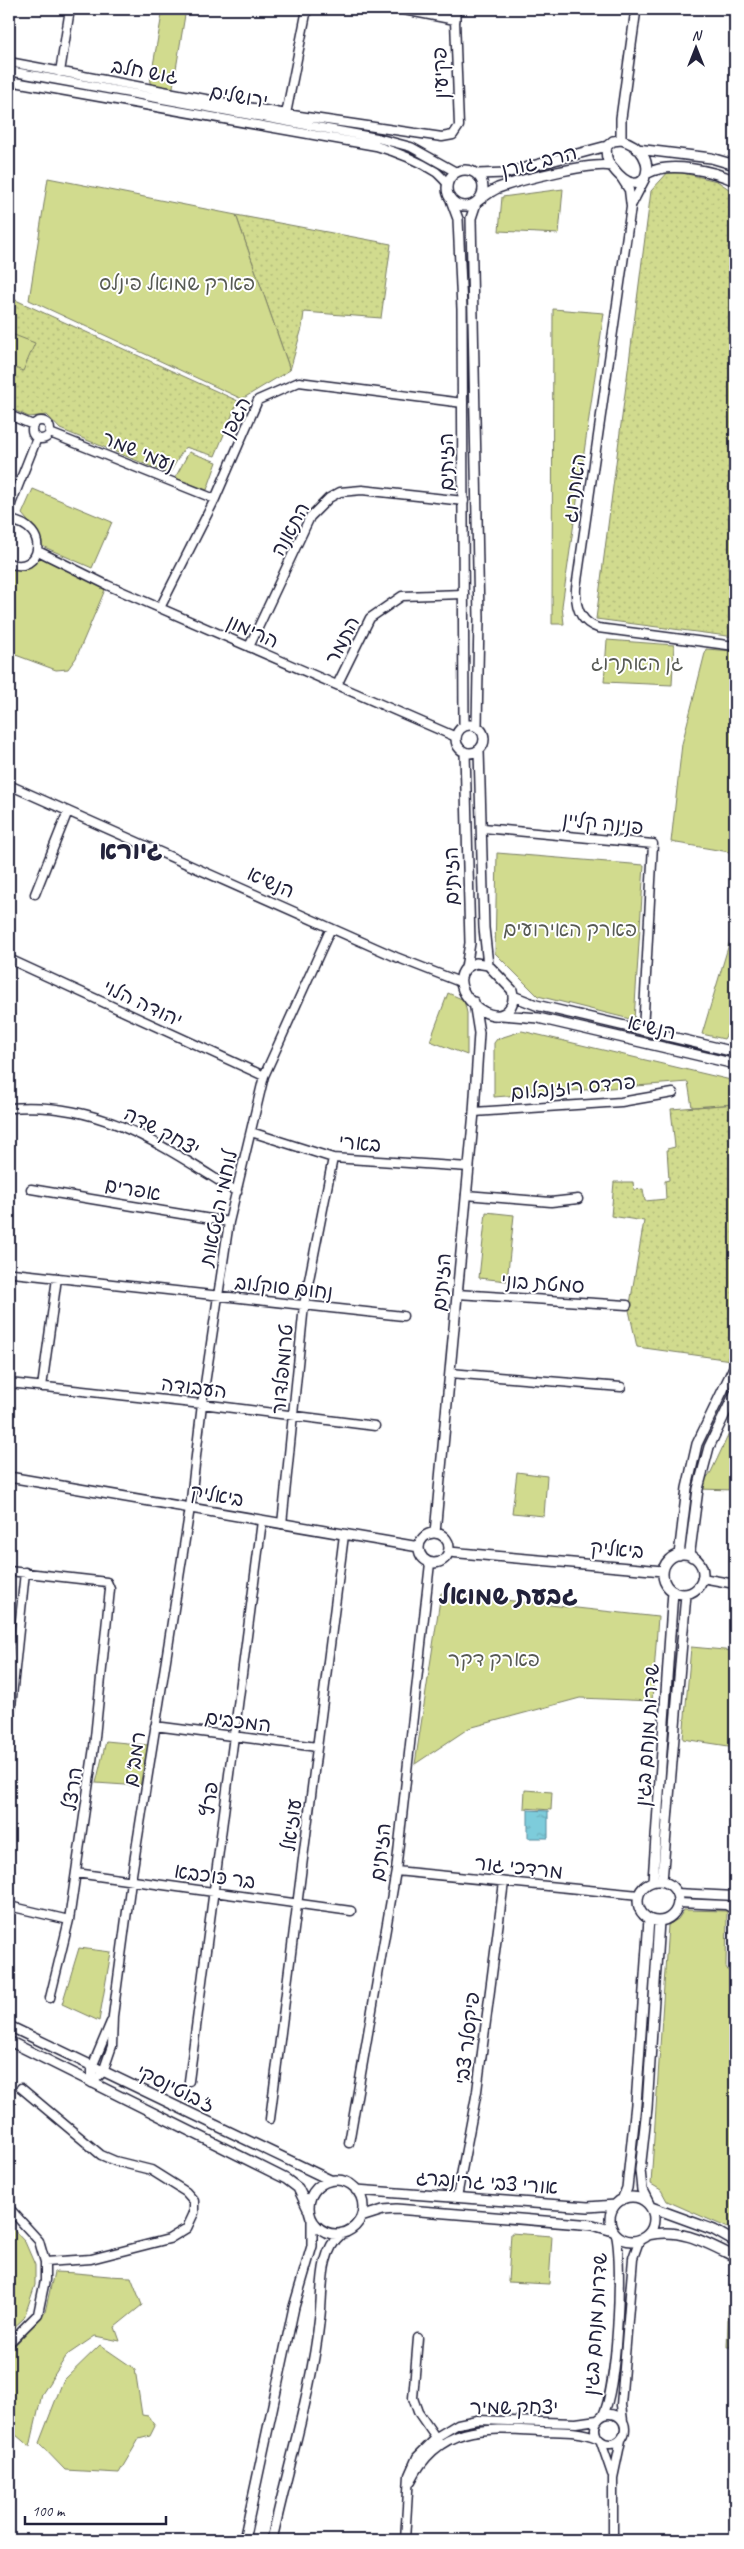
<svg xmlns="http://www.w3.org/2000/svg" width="744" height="2549" font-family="Caveat,'Playpen Sans Hebrew',sans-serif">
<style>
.grass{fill:url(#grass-dots);stroke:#7a7e64}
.green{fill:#d1db8e;stroke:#7a7e64}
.water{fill:url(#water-ripples);stroke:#59889b}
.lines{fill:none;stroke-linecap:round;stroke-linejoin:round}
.minor-casing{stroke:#22223b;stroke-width:11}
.tertiary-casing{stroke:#22223b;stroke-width:12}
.minor{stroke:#fff;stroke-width:8}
.tertiary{stroke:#fff;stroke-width:9}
.labels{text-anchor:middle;stroke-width:4;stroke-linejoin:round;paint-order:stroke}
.street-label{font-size:20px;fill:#22223b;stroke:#fff}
.park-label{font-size:20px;fill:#575a54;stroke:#fff}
.district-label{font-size:25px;font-weight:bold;fill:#22223b;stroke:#fff}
</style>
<defs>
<pattern id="grass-dots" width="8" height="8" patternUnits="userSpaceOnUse" patternTransform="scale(1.25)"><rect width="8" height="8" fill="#d1db8e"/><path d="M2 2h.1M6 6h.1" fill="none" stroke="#b3bc7b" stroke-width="1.8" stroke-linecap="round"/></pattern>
<pattern id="water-ripples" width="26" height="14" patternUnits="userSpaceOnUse" patternTransform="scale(1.25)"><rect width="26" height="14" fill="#7dccdb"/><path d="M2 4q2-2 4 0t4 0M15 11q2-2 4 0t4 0" fill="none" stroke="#6cafbd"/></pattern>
</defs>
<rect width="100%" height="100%" fill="#fff"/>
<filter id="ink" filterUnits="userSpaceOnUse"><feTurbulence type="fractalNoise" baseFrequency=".02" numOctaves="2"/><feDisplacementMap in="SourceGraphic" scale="10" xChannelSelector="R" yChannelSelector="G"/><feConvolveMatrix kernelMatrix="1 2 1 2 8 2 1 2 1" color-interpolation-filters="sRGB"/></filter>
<g filter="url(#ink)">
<path class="grass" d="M670 170 717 181 735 193V637L596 619 651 191Z
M236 215 391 244 381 318 304 312 302 328 290 370Z
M9 297 238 401 215 456 185 447 169 474 60 429 47 415 29 417 9 408Z
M735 1104V1353L731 1360 637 1347 629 1310 644 1221 611 1216 614 1182H633L634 1190 643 1189 645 1201 666 1199 665 1181 669 1180 667 1149 675 1147 671 1109Z"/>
<path class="green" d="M163 9H186L172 93 149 88Z
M48 178 236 215 290 370 242 399 29 300Z
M563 189 559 234 499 231 502 197Z
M553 309 604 313 562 606 564 624H552Z
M9 333 35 343 23 371 9 366Z
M189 452 217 462 207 490 175 478Z
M33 489 112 522 92 568 42 546 38 533 22 514Z
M38 551 107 585 76 658 68 669 56 670 13 654 9 662V562L21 565Z
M607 640 674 645 672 685 604 682Z
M706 649 735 651V853L671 842 682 744Z
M497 853 644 865 634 1020 538 996 495 953Z
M735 924V1020L724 1039 702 1034Z
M448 993 464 1000 467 1013V1055L430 1041Z
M522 1031 735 1081V1104L692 1107 688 1082 494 1097V1043L497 1039Z
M486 1212 514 1215 507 1281 479 1278Z
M735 1421V1490L698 1489 711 1472Z
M517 1472 547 1476 544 1516 512 1513Z
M441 1593 658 1617 652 1701 580 1698 469 1728 415 1764Z
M691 1647 735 1651V1747L683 1739Z
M106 1741 148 1745 140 1786 96 1783Z
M525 1790 552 1792 551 1810 524 1808Z
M684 1910 727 1911 726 1967 735 1981V2231L667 2201 661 2190 651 2184 668 1925 678 1919Z
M79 1948 111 1952 99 2021 62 2004Z
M9 2225 25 2242 35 2265V2285L24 2318 9 2332Z
M511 2233 552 2236 549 2284 508 2282Z
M54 2272C80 2272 105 2277 131 2277L142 2305 115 2327 120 2341 95 2336 67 2355 42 2394 30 2447 9 2429V2352L45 2312Z
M729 2296H735V2347H727Z
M100 2345 135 2369 142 2415 148 2416 155 2426 150 2436 139 2439 119 2473 65 2470 39 2443 63 2381Z"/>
<path class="water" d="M528 1810 548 1811V1838H528Z"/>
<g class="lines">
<g class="minor-casing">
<path id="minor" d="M9 62 286 114 442 137 453 135 459 126 455 20 399 9
M9 71 377 138 411 147 456 172
M60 72 70 9
M9 81 376 146C397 152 417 160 436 172 440 175 443 179 447 183
M286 114 307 9
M622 179 629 190 631 207 576 588C575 606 580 622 598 628L735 646
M632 204 645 179
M9 415 33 425
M32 430a9 9 0 1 1 18 0a9 9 0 1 1-18 0Z
M50 433 215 499
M9 509 37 438
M9 520C53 527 40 576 9 563
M38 551 107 585 456 737
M160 608 215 499 258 400 299 382 463 403
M249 647 310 517 329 498 340 492 362 490 464 501
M337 685 370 618 402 596 464 594
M9 785 396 957 460 982
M483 828 653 844 643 1031
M35 894 68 811
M9 959 264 1076
M9 1108C101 1100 162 1146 237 1192
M474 1112 621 1102 673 1093
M251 1132 333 1158 469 1167
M31 1189 229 1222
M466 1195 551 1202 578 1199
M13 1273 403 1316
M457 1294 627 1305
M450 1373 621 1387
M9 1383 202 1404 375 1426
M42 1387 57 1278
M282 1524 304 1305 333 1158
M9 1571 107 1582 110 1589 94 1747 69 1920 50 1998
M702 1578 735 1584
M10 1716 25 1572
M155 1726 317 1747
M396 1871 639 1895
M76 1873 351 1911
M676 1893 735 1896
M678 1903 726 1905 735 1910
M9 1906 69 1920
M189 2081 262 1521
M92 2083 103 2072 112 2046 113 2016 131 1881 190 1508 202 1404 229 1222 264 1076 331 928
M92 2083V2067L111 2022
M21 2088 101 2155 115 2161 151 2170 186 2192 194 2201V2213L187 2228 169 2239 91 2259 45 2262
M270 2119 344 1535
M349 2143 396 1871 430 1563
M457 2197 477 2091 504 1882
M9 2208 39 2241 45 2262V2280L38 2314 9 2343
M418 2338 413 2398 418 2412 438 2441
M595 2429a15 15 0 1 1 30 0a15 15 0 1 1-30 0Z
M603 2415C617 2388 623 2265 616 2235
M623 2421 621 2405 633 2258 639 2241
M601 2442 612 2474
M411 2481C439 2424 486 2428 540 2431 559 2432 579 2430 597 2438
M405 2540 409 2475 417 2457 438 2436 458 2424 477 2420 576 2423 597 2420
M613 2540V2478L621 2440"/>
</g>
<g class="tertiary-casing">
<path id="tertiary" d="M455 9V20
M621 140V118L636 9
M621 140C665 151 646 211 613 168 607 162 605 155 607 146L613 141Z
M637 149 711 158 735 165
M447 188a18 18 0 1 1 36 0a18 18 0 1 1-36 0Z
M648 173C670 161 714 171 735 181
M478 174 506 173 607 146
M451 200 458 219 462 309 464 726
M478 201C485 196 491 191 498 188 520 180 590 162 611 166
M476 203 471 218 479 618 477 726
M456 739a14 14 0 1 1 28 0a14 14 0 1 1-28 0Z
M479 750 484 928 488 965
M465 752 470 943 466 968
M476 963 488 965 512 990C514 997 514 1003 509 1009 490 1034 434 976 476 963Z
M513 996 536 1005 735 1052
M502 1015 538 1018 735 1064
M9 1477 419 1547
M419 1548a15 15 0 1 1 30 0a15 15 0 1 1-30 0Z
M435 1533 474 1112 479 1033 474 1002
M449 1552 663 1571
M663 1574a20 20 0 1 1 40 0a20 20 0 1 1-40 0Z
M679 1555 687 1488 697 1444 735 1365
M692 1557 690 1551 698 1489 709 1447 735 1393
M653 1881 673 1591
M662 1881 686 1594
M638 1901a20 20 0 1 1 40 0a20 20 0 1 1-40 0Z
M9 2026 330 2180
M9 2041 286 2179 298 2188 308 2209
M309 2207a27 27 0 1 1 54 0a27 27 0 1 1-54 0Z
M356 2190 588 2207 615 2205
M610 2219a22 22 0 1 1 44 0a22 22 0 1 1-44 0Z
M622 2200 627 2188 636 2104 649 1919
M649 2204 642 2190 640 2170 647 2108 659 1921
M651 2207 714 2230 735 2242
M361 2217 383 2210 396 2209 593 2225 613 2231
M648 2235C680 2227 707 2243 735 2257
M244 2540 294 2307 312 2246V2220
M272 2540C288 2466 312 2391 320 2315 323 2288 319 2252 342 2233"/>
</g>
<use href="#minor" class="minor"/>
<use href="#tertiary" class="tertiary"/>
</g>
</g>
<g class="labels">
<g class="street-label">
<text transform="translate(145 71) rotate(10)" y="7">גוש חלב</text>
<text transform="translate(440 73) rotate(-92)" y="7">פקיעין</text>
<text transform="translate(239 96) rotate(10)" y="7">ירושלים</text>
<text transform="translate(539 161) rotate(-14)" y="7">הרב גורן</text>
<text transform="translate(235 417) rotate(-63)" y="7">הגפן</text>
<text transform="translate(139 451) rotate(22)" y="7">נעמי שמר</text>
<text transform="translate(446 462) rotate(-91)" y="7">הזיתים</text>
<text transform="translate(574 488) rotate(-82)" y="7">האתרוג</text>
<text transform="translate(290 529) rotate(-61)" y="7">התאנה</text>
<text transform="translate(253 631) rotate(24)" y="7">הרימון</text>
<text transform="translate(342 640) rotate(-62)" y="7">התמר</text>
<text transform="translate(603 823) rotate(6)" y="7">פנינה קליין</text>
<text transform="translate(451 876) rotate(-91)" y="7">הזיתים</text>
<text transform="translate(271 882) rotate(24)" y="7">הנשיא</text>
<text transform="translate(143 1003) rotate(25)" y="7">יהודה הלוי</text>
<text transform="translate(652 1027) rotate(13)" y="7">הנשיא</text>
<text transform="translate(573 1087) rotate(-5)" y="7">פרדס רוזנבלום</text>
<text transform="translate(162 1131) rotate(28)" y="7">יצחק שדה</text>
<text transform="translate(360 1143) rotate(5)" y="7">בארי</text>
<text transform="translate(133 1189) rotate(10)" y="7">אפרים</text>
<text transform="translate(218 1208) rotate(-78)" y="7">לוחמי הגטאות</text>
<text transform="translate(441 1282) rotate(-85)" y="7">הזיתים</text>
<text transform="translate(543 1283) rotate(4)" y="7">סמטת בוני</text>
<text transform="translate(284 1287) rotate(6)" y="7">נחום סוקלוב</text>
<text transform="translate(282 1369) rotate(-85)" y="7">טרומפלדור</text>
<text transform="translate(194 1387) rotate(7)" y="7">העבודה</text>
<text transform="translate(217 1495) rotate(10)" y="7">ביאליק</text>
<text transform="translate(617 1549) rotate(5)" y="7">ביאליק</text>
<text transform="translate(238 1721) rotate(7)" y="7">המכבים</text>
<text transform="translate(647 1735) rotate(-86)" y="7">שדרות מנחם בגין</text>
<text transform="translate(134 1759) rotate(-81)" y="7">רמב"ם</text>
<text transform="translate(72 1789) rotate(-82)" y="7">הרצל</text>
<text transform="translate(209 1799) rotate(-83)" y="7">פרץ</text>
<text transform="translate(291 1825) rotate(-83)" y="7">עוזיאל</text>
<text transform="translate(380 1852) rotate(-83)" y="7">הזיתים</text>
<text transform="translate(519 1867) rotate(6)" y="7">מרדכי גור</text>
<text transform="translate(215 1876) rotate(8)" y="7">בר כוכבא</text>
<text transform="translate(467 2038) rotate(-83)" y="7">פיקסלר צבי</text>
<text transform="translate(176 2088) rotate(26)" y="7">ז'בוטינסקי</text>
<text transform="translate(487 2182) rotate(4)" y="7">אורי צבי גרינברג</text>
<text transform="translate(595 2324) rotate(-86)" y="7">שדרות מנחם בגין</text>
<text x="514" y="2414">יצחק שמיר</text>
</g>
<g class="park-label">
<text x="177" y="290">פארק שמואל פינלס</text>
<text x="637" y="670">גן האתרוג</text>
<text x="570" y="936">פארק האירועים</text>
<text x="494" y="1666">פארק דקר</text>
</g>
<g class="district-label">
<text x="131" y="859">גיורא</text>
<text x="508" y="1604">גבעת שמואל</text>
</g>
</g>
<rect width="744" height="2549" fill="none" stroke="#fff" stroke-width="30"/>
<rect x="15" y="15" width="714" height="2519" fill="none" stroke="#22223b" stroke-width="2" filter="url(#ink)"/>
<g transform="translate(696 48)" stroke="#ffffff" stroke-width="4" paint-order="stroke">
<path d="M0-4L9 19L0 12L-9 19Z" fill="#22223b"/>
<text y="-8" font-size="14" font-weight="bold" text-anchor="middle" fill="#22223b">N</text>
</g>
<path d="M25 2516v8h141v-8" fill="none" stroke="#22223b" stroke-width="2.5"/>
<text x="32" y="2516" font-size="15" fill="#22223b" stroke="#ffffff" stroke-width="4" paint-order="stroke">100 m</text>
</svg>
